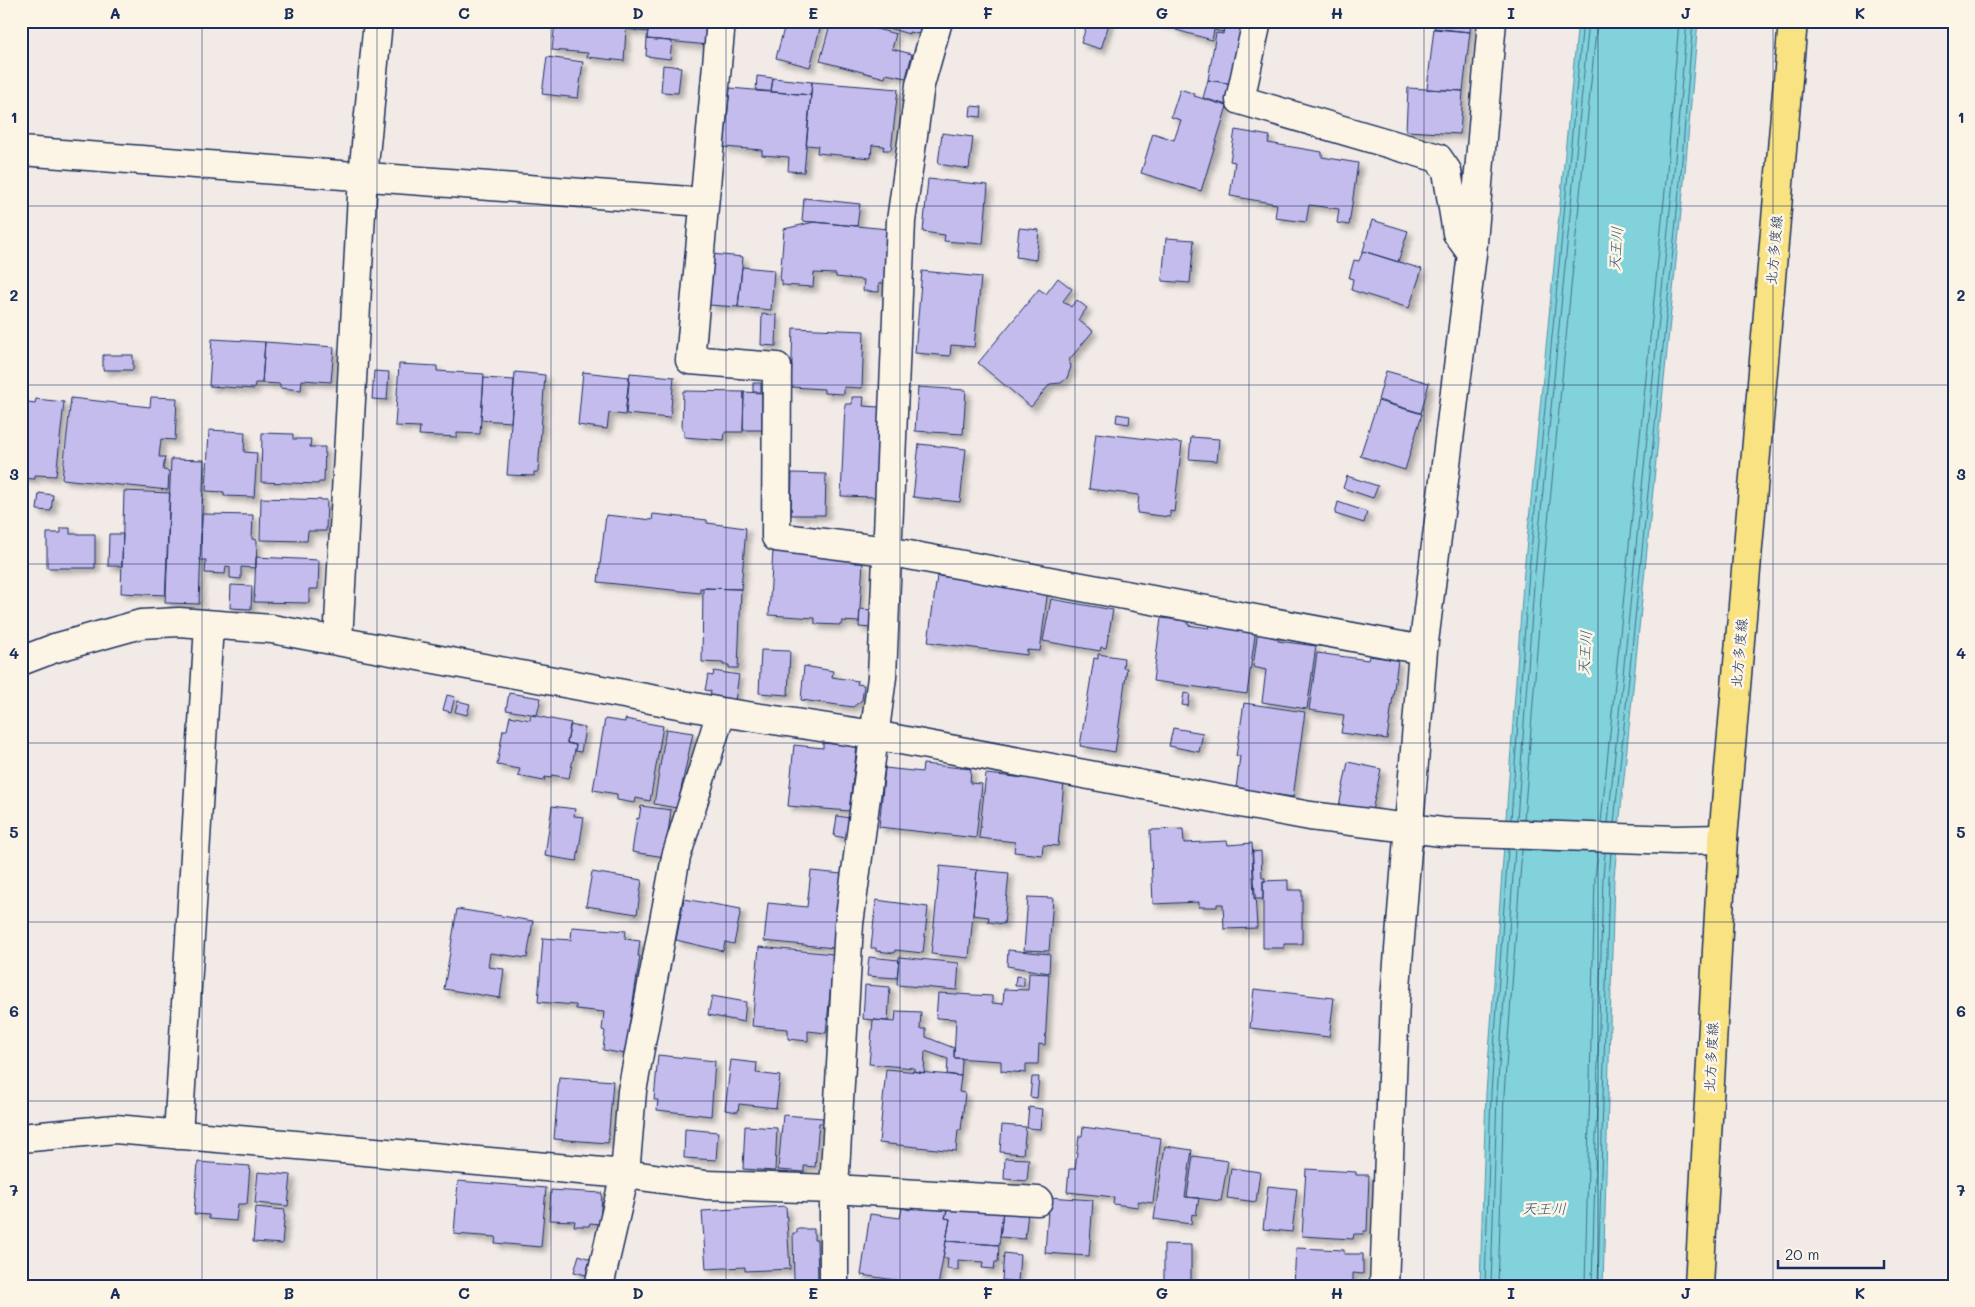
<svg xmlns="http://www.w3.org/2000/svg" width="1975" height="1307" font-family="Mali,'Klee One',sans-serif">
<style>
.water{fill:#81d2da;stroke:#5891a8}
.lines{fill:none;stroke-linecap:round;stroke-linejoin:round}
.shore{stroke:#447090;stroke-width:1}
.building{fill:#c5bcee;stroke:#1b2f5e;filter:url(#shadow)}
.street-casing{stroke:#1b2f5e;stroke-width:31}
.secondary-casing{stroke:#1b2f5e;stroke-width:31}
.primary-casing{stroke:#1b2f5e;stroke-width:31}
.street{stroke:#fcf5e5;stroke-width:28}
.secondary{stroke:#fcf5e5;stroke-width:28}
.primary{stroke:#f8e281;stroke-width:28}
.grid{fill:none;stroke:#1b2f5e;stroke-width:1;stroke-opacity:0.55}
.labels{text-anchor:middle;stroke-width:5;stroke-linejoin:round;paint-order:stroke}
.street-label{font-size:14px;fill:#1b2f5e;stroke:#fcf5e5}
.water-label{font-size:15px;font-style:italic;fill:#34587d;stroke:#fcf5e5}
.neatline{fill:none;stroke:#1b2f5e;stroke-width:2}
.grid-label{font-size:16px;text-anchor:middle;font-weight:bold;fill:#1b2f5e}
</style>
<defs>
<filter id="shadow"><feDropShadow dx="4.5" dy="4.5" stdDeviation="2.5" flood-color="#0004"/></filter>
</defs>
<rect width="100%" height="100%" fill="#f1eae7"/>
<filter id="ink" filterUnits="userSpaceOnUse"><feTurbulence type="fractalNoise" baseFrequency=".02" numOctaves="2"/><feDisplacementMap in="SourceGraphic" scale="10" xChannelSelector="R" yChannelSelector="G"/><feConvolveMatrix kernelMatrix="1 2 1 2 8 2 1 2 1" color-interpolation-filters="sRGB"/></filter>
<g filter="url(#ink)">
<path class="water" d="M1578 21H1698L1685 172 1614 877 1603 1286H1480L1486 1093 1524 571Z"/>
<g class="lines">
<path class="shore" d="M1511 819 1529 571 1583 21
M1517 820 1535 572 1589 21
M1524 820 1543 573 1597 21
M1601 822 1667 171 1679 21
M1608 823 1674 171 1687 21
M1614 823 1681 172 1693 21
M1485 1286 1491 1093 1508 849
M1491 1286 1497 1094 1515 849
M1498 1286 1504 1094 1522 850
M1585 1286 1595 877 1598 852
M1592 1286 1603 877 1605 853
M1598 1286 1609 877 1611 853"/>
</g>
<path class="building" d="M555 21H641L640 31 626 29 624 61 587 57 588 53 552 50Z
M641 21H649L648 32 640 31Z
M649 21H711L708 45 647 39Z
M786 21H822L810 67 776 58Z
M831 21H845L896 34 892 49 912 54 906 78 886 74 885 78 820 61Z
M864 21H922L919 34 909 32V34Z
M1088 21H1110L1101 49 1081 43Z
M1154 21H1225L1223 32 1214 30 1212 40 1176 30 1177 26Z
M1225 21H1244L1233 84 1208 80 1216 33 1223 34Z
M1435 21H1471L1470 32 1434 29Z
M1434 28 1470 32 1463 91 1427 89Z
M647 39 672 41 670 59 646 56Z
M547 57 583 62 578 98 542 94Z
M663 65 681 67 678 93 661 92Z
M757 76 773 78 771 92 756 91Z
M773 78 812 82 811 95 771 92Z
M1208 80 1233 84 1227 105 1203 98Z
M812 82 898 89 891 150H883L884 146 872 145 871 158 817 153 818 146 806 145Z
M730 88 811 95 804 172 788 171 789 157 762 155V150L724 147Z
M1408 88 1463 91 1460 134 1406 131Z
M1180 89 1195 94 1194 96 1227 106 1201 191 1141 173 1153 133 1174 140 1181 120 1171 117Z
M971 106 982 107 981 117 970 116Z
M1235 130 1270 136 1268 143 1322 152V157L1358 163 1349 225 1337 223 1339 209 1309 205 1306 222 1275 218 1277 204 1230 196 1235 162 1230 161Z
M942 133 973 137 969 169 938 164Z
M928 179 988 185 983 244 944 241 945 235 923 232Z
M804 198 860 204 857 226 802 221Z
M1372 220 1408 231 1398 262 1363 251Z
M814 222 888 229 885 283H879V292L863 291 864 280 836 277V274L814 273 813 287 782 285V280H780L784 229Z
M1019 228 1039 230 1036 260 1016 257Z
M1166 238 1194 240 1190 283 1162 281Z
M1363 251 1422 269 1409 308 1351 290 1353 279 1349 278 1354 260 1359 261Z
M711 254 743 257 738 307 709 305Z
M742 267 774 270 771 310 738 307Z
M922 271 981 277 974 347 951 345 950 356 915 353Z
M1058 278 1072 289 1063 301 1071 307 1077 300 1087 308 1078 320 1093 331 1069 360 1071 367 1067 378 1061 383 1050 384 1031 407 978 363 1039 289 1046 294Z
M762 314 777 315 776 346 761 345Z
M793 328 864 331 862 388 844 387V394L824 393V389L791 387Z
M212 339 265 342 262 383H255L254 389 209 386Z
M265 342 334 347 331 382 302 380 301 390 280 388V384L262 383Z
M103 355H133V370H103Z
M399 364 437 366V371L484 374 480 434 457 433V437L419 435 420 427 395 426Z
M374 371 389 372 387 400 372 399Z
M1386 371 1429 383 1421 413 1378 400Z
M515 372 545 375 538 472H534V476L507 475Z
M583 372 629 377 625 415 609 413 607 429 578 425Z
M630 373 674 377 670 418 626 414Z
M484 378 514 380 511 422 481 420Z
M753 383H761V392H753Z
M918 387 966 390 963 434 915 431Z
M683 391 744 392 743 432H725L724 440 684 437V430H682Z
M744 392 762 393V430H743Z
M151 397 177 398 175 440 161 439 159 457H165L163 470 169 471 168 490 62 479 71 398 150 407Z
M852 397H864L863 406 879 407 876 497 841 496 845 404H852Z
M36 399 64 402 56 476 35 475V479L21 478V401L35 403Z
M1378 401 1422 414 1405 470 1360 456Z
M1117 414 1130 416 1129 424 1116 422Z
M209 430 245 432 244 452 257 453 254 497 224 496V492L206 491Z
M262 433 293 434V439H311L310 447H325L324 482H319L318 484 261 482Z
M1096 433 1182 443 1174 512 1170 511V517L1137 513 1139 495 1089 489Z
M1191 437 1219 439 1217 461 1189 459Z
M919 444 966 449 960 502 913 497Z
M171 459 204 460 199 604 165 603Z
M792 473 826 474 825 515H791Z
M1347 476 1378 486 1373 498 1343 488Z
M124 491 170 493 166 595 121 593Z
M39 493 53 495 51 511 37 510Z
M261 498 327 500 326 531H308L307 541 260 540Z
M1338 502 1367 512 1364 523 1335 514Z
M202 514 253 515 252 539 257 540 256 568 241 567V579L230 578V567L226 566 225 574 205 573 206 560H200Z
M653 514 707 520V523L746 528 741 589 700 588V593L598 582 606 515 652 520Z
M61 528H70V534H95V568H47V533H61Z
M109 534H123L122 566H108Z
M773 550 855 556V563H863L859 622 842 621 841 625 815 624V618L769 615Z
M256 557 319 560 318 589H309V603L254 602Z
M937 576 1048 589 1040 651 1027 650V655L928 642Z
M231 585 252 586 251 609 230 608Z
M703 588 741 589 738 668H729V665H723V663L702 662Z
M1051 599 1113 610 1106 648 1101 647 1100 651 1043 641Z
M860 609 872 610 871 628 859 627Z
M1161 618 1188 621V625L1209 628 1211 621 1256 628 1247 694 1153 681Z
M1258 629 1279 632 1278 641 1316 646 1307 709 1262 702 1266 670 1253 667Z
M761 650 790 651 788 695 759 693Z
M1317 653 1368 660 1369 656 1398 660 1387 739 1341 733 1344 715 1309 710Z
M1098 654 1124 658 1123 668H1127L1115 752 1080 746 1094 658 1098 659Z
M804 666 833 671 832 677 858 681 857 684 864 685 862 700 853 707 801 700Z
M714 671 739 675 735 701 710 697 711 691 705 690 708 675 713 676Z
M509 693 541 698 537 715 506 710Z
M1184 693 1190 694 1188 706 1182 705Z
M447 695 455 697 451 712 443 710Z
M458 701 470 704 467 715 455 712Z
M1244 703 1305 712 1293 797 1236 789 1240 756H1236Z
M531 715 571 723 567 743 576 745 569 778 552 775 551 778 545 777 544 781 518 776 520 769 497 765 503 730H507L510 716 530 720Z
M605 719 625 722V719L663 726 650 801 636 798 635 803 617 800V794L593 790Z
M570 725 585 728 581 752 575 751 576 745 567 743Z
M1173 728 1203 733 1199 752 1169 746Z
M666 729 693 733 677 808 654 804Z
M823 743 857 746 849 811 788 806 794 745 823 748Z
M1348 762 1381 769 1372 811 1339 806Z
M923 764 971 769 970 783 982 784 976 838 879 827 885 768 922 772Z
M986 774 1064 782 1058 846 1043 845 1042 855 1014 852 1015 842 979 838Z
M552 806 575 809 574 816 584 817 577 861 545 856Z
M641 806 671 810 665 857 632 852 637 818 639 819Z
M837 816 850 818 847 838 834 836Z
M1183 829 1184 843 1227 841 1228 845 1252 843 1257 928 1224 929 1223 904H1217V907H1199V902L1153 904 1150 830Z
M1261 851 1262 878H1265V881H1263V899H1254L1252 852Z
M940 866 977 870 969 958 931 954Z
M977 870 1009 873 1004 924 988 922 989 917 973 915Z
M811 871 842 874 834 948 764 941 768 903 807 907Z
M592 872 642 880 637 914 586 906Z
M1288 880V890H1302V944H1284V948H1263V881Z
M1028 897 1053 898 1049 951 1024 950Z
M684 899 741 909 734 944 725 942 723 951 676 940Z
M876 900 928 907 923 953 895 950V953L876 951V948H871Z
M457 909 533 921 527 958 490 953 488 967 504 969 500 998 444 989Z
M572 927 626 931 625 939 640 941 638 956H640L625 1054 603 1050 605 1031 602 1030 604 1012 576 1009V1005L538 1002 543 938 571 940Z
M759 947 834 954 826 1033 808 1031V1041L788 1039V1029L752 1026Z
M1008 950 1050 954 1049 973 1007 966Z
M869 957 899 960 897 978 867 976Z
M899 957 959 963 957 990 897 985Z
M1029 973 1049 974 1045 1045 1039 1044 1038 1064H1026V1073L1001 1071V1061L954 1058 956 1019 936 1018 938 993 992 996V1003L1003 1004 1004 989 1028 990Z
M1016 976 1024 977V986H1015Z
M865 985 890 987 888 1021 863 1019Z
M1254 989 1334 998 1329 1037 1250 1028Z
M712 996 746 1002 744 1022 708 1015Z
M896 1011 921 1012 920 1029H926V1037L954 1048V1058H962L961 1076 947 1074 948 1059 925 1051 924 1073 914 1071V1068L869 1064 873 1020 895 1022Z
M658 1055 715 1061 711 1116 657 1110 658 1100H654Z
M731 1060 757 1063 756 1073 780 1076 776 1108 739 1104 738 1112 725 1110Z
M886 1069 961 1076 959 1092 965 1093 961 1130H958L956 1151 879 1143Z
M559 1077 613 1081 608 1143 554 1139Z
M1032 1077H1039L1037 1098 1030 1097Z
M1029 1107 1042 1109 1040 1129 1027 1128Z
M783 1115 823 1118V1123H819L815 1167 804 1166V1172L778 1170Z
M1002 1125 1026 1127 1023 1154 1000 1152Z
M745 1126 777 1128 775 1171 743 1169Z
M1083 1127 1161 1138 1153 1203 1138 1201V1207L1113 1204 1114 1197 1067 1192 1069 1169H1075L1079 1136H1082Z
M685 1129 718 1132 716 1160 684 1158Z
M1165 1146 1192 1150 1185 1197 1199 1198 1196 1215 1192 1214 1191 1224 1154 1219Z
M1193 1156 1228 1161 1221 1201 1187 1197Z
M1005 1158 1029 1159 1027 1181 1004 1179Z
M198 1162 250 1166 247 1204H238L236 1221 209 1219V1215L194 1214Z
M1231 1168 1260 1172 1256 1202 1227 1198Z
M1306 1169 1356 1172V1175H1369L1367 1231H1364L1363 1234H1354L1353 1239 1302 1236Z
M258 1172 291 1175 288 1206 255 1203Z
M458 1181 546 1188 541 1247 495 1243 496 1237 454 1234Z
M1268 1186 1297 1189 1292 1232 1263 1229Z
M551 1190 602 1193 600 1224 590 1223 589 1226H574L575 1221 549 1220Z
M1049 1197 1093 1200 1089 1256 1045 1253Z
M911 1205 947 1211 945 1218 950 1219 938 1286H902V1281L861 1275 870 1214 900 1218 902 1208 910 1210Z
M786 1206 790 1269 745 1271V1267L706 1269 702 1211Z
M256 1207 285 1210 282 1244 253 1242Z
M948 1207 1003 1211 999 1245 946 1241 950 1219 945 1218Z
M1003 1211 1028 1212 1025 1239 1000 1237Z
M797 1229H814V1240H817L818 1282H794L793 1233H797Z
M946 1241 999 1245 998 1262H995L994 1269 982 1268 983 1262 958 1260V1270L947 1269 948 1258H943Z
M1164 1244 1191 1245V1285L1164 1286Z
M1296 1248 1344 1250V1254H1363V1274L1353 1273V1286H1294Z
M1004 1253 1020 1255 1018 1282 1002 1280Z
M579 1255 590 1259 586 1275 574 1272Z
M968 1281 985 1286H966Z"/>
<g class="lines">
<g class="street-casing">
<path id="street" d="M721 21 690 360 777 367 776 537 887 551 1423 650
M1257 21 1240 100 1438 158 1447 171 1457 233 1472 254
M21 151 703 202
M338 641 363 176 378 21
M55 648 141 624 179 622 272 629 721 712 874 735 1310 816 1442 832 1676 840 1723 839
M178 1135 209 625
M21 1138 115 1129 625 1174 706 1185 834 1189 1038 1201
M599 1286 625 1174 632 1091 676 857 721 712
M834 1286V1189L849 924 882 677 901 221 920 85 938 21
M1384 1286 1395 1000 1423 650 1472 254 1492 21"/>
</g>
<g class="secondary-casing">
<path id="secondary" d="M21 661 55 648"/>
</g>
<g class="primary-casing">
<path id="primary" d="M1699 1286 1723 839 1793 21"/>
</g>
<use href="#street" class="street"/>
<use href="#secondary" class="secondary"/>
<use href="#primary" class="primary"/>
</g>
</g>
<path class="grid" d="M202 21V1286M377 21V1286M551 21V1286M726 21V1286M900 21V1286M1075 21V1286M1249 21V1286M1424 21V1286M1598 21V1286M1773 21V1286M21 206H1954M21 385H1954M21 564H1954M21 743H1954M21 922H1954M21 1101H1954"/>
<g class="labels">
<g class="street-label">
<text transform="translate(1774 250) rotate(-85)" y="5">北方多度線</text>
<text transform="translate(1739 653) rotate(-85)" y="5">北方多度線</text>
<text transform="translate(1711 1057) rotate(-87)" y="5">北方多度線</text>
</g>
<g class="water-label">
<text transform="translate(1616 249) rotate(-86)" y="5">天王川</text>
<text transform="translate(1585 653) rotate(-86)" y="5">天王川</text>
<text x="1544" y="1214">天王川</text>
</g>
</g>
<rect width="1975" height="1307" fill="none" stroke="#fcf5e5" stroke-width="55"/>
<path d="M1778 1260v8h106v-8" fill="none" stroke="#1b2f5e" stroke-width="2.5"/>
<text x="1785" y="1260" font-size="15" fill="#1b2f5e" stroke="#fcf5e5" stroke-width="4" paint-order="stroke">20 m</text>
<rect x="28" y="28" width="1920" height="1252" class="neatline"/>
<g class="grid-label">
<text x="115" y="19">A</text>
<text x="289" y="19">B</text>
<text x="464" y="19">C</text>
<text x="638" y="19">D</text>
<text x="813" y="19">E</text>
<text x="988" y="19">F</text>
<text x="1162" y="19">G</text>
<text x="1337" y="19">H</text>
<text x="1511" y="19">I</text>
<text x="1686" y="19">J</text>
<text x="1860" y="19">K</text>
<text x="14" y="123">1</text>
<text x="1961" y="123">1</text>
<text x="14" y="301">2</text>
<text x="1961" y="301">2</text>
<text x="14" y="480">3</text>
<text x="1961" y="480">3</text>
<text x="14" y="659">4</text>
<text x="1961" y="659">4</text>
<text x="14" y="838">5</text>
<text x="1961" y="838">5</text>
<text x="14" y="1017">6</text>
<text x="1961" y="1017">6</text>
<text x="14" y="1196">7</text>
<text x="1961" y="1196">7</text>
<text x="115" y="1299">A</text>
<text x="289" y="1299">B</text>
<text x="464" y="1299">C</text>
<text x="638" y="1299">D</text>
<text x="813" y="1299">E</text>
<text x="988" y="1299">F</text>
<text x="1162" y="1299">G</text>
<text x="1337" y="1299">H</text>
<text x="1511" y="1299">I</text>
<text x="1686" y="1299">J</text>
<text x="1860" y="1299">K</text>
</g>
</svg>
